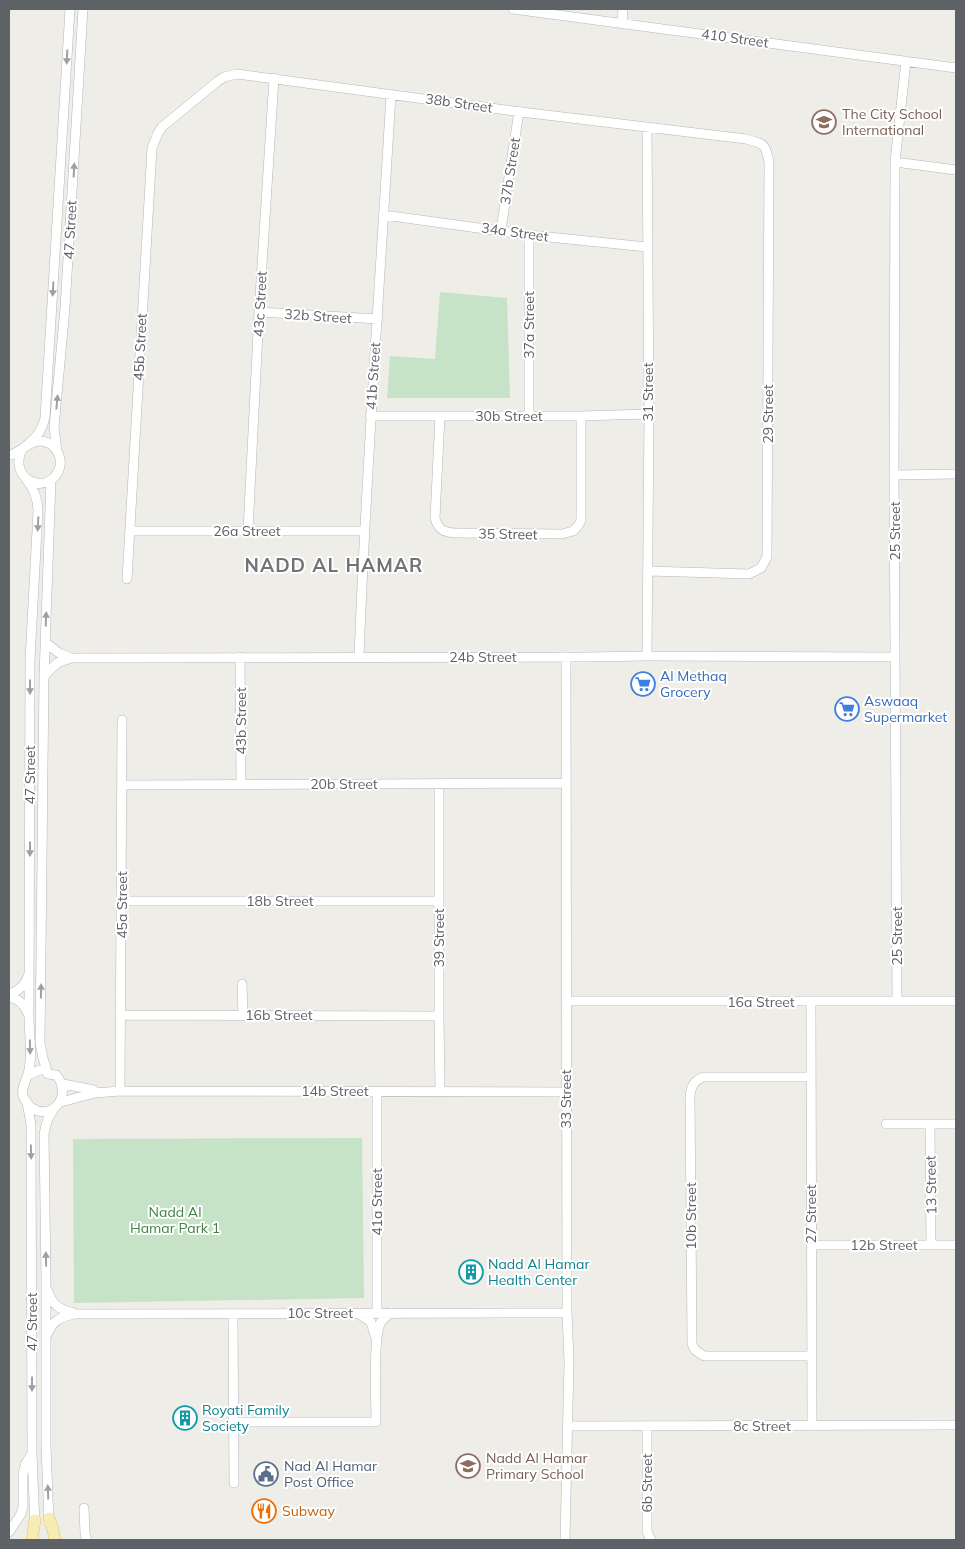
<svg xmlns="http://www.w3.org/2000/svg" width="965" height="1549" font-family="Mulish,sans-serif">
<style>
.green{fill:#c6e3c7}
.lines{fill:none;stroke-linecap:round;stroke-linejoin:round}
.minor-casing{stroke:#b4b6ba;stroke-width:10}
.major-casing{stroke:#e3c46c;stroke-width:12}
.minor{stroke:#fff;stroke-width:9}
.major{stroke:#f7edb4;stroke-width:11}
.oneway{fill:#9ea0a3}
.labels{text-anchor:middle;stroke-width:4;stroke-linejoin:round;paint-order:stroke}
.street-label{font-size:14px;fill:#5e6165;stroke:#fff}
.education-label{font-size:14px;fill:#785e54;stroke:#fff;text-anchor:start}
.shop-label{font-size:14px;fill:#366cbe;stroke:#fff;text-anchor:start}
.park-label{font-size:14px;fill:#408344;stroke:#fff}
.culture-label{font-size:14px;fill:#0d838f;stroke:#fff;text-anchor:start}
.service-label{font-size:14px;fill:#4e5e75;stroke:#fff;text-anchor:start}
.food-label{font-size:14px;fill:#c56008;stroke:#fff;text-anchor:start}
.district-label{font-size:19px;font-weight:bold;letter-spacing:1px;fill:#707377;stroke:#fff}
</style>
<rect width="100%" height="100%" fill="#efede7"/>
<path class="green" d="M440 292 507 298 510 398H387L390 356 435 359Z
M362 1138 364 1298 74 1303 73 1139Z"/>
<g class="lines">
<g class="minor-casing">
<path id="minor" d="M513 9 956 68
M622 23 623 9
M895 162 956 170
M384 215 529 235 647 247
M501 230 519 111
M259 312 378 319
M370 416H581L649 414
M440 416 435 518C438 530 445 533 457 533L562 534 573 531 578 526 581 520V416
M529 416V235
M27 445C37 437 42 430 45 418L70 9
M57 451 54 427 65 308 83 9
M9 455C21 453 28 441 40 441 48 441 55 446 58 453 61 459 61 466 58 472 45 496 8 479 22 449
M894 475 956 474
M26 479C34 489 38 498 38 511L30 660 29 1016C29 1034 33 1056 28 1074 26 1081 21 1087 23 1096 25 1100 28 1105 32 1108 53 1122 73 1094 56 1075L48 1074 45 1070H40L28 1075
M130 531H364
M248 531 259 312 274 78
M127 579 152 148 158 133 162 127 218 81 224 77 237 74 521 112 746 139C763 143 766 144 769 162L767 557 761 568 749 574 648 571
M45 642 59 653 71 658
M647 656 649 414 647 128
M240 657 241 785
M359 657C366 469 380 282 391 94
M44 676 57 663 71 658 588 657 647 656 895 657
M439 784V1016L440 1091
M122 785 566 783
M122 901H439
M242 984 243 1015
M9 994C19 991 25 986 28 976
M9 997C19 999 25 1004 28 1014
M566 1001H956
M897 1001 894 475 895 162 906 61
M811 1002 812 1426
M120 1015 439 1016
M48 1074 43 1058 40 1043 44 676 51 480
M811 1077H703C694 1081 691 1086 690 1096L692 1344 695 1350 704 1356H812
M63 1084 94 1090
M120 1091 122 720
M377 1091V1313
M61 1102 95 1093 120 1091 566 1092
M27 1103 31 1124 32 1453 35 1525
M886 1124H956
M930 1124 931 1245
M811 1245H956
M48 1291C52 1305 60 1310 74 1313
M233 1314 234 1483
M359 1314 371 1322 375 1336
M46 1337C53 1321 57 1318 74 1314L567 1313
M234 1422H376C376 1402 373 1339 380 1324 382 1319 387 1316 391 1313
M568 1426 956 1425
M647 1426V1532L651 1540
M84 1508 85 1534 87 1540
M49 1523 46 1446V1279L44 1134 47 1121 54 1108
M9 1532 21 1514 23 1507V1474L26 1463 32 1453
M565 1540 569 1362 567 1313 566 657"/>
</g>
<g class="major-casing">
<path id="major" d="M49 1518 53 1530 55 1540
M32 1540 35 1520"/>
</g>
<use href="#minor" class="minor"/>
<use href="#major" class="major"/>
</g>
<defs><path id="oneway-solid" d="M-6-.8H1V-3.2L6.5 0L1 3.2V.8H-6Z" transform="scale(1.25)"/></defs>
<g class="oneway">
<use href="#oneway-solid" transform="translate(67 57) rotate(93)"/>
<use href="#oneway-solid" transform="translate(74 170) rotate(-87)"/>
<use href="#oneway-solid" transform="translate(53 289) rotate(93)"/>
<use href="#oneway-solid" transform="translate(57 402) rotate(-85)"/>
<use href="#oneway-solid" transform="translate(38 524) rotate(93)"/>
<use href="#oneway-solid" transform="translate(46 619) rotate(-88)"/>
<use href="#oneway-solid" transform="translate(30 687) rotate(90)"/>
<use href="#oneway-solid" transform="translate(30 849) rotate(90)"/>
<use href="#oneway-solid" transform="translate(41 991) rotate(-89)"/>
<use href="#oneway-solid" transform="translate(30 1047) rotate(89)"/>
<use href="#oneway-solid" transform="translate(31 1152) rotate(89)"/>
<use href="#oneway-solid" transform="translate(46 1259) rotate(-91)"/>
<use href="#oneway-solid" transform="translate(32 1384) rotate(90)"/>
<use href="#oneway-solid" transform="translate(48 1492) rotate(-92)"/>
</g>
<defs>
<g id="school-ring" transform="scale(1.25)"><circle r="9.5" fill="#fff" stroke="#8d6e63" stroke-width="1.5"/><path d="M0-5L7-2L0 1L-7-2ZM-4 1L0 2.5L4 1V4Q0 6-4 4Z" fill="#8d6e63"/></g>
<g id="supermarket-ring" transform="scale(1.25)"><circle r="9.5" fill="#fff" stroke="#3f7fe0" stroke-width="1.5"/><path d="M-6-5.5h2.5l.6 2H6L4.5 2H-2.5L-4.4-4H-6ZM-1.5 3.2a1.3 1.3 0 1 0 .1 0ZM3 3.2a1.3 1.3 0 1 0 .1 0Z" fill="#3f7fe0"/></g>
<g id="building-ring" transform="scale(1.25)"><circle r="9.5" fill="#fff" stroke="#0f9aa8" stroke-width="1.5"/><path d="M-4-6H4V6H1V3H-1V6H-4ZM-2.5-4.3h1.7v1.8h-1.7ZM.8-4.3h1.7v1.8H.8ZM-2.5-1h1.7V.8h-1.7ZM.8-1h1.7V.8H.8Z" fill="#0f9aa8"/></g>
<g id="civic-ring" transform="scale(1.25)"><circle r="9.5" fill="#fff" stroke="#5c6f8a" stroke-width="1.5"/><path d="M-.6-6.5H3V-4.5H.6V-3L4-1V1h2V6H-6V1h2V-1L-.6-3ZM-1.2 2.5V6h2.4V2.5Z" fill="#5c6f8a"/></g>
<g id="restaurant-ring" transform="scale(1.25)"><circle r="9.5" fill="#fff" stroke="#e8710a" stroke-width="1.5"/><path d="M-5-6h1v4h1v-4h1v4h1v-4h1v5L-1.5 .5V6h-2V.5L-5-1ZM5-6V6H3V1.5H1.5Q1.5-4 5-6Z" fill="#e8710a"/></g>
</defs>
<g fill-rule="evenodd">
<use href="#school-ring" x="824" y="122"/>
<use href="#supermarket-ring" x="643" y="684"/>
<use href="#supermarket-ring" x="847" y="709"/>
<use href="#building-ring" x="471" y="1272"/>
<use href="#building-ring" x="185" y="1418"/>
<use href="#school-ring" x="468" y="1466"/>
<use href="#civic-ring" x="266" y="1474"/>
<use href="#restaurant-ring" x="264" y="1511"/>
</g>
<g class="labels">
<g class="street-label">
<text transform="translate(735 38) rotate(8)" y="5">410 Street</text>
<text transform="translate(459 103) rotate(8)" y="5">38b Street</text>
<text transform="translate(510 171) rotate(-81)" y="5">37b Street</text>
<text transform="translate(70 230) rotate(-87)" y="5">47 Street</text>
<text transform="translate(515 232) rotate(8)" y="5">34a Street</text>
<text transform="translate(260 304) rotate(-87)" y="5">43c Street</text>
<text transform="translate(318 316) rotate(4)" y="5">32b Street</text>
<text transform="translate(529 325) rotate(-90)" y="5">37a Street</text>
<text transform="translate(140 347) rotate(-87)" y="5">45b Street</text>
<text transform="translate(373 376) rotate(-86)" y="5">41b Street</text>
<text transform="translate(648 392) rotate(-90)" y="5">31 Street</text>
<text transform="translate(768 414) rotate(-90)" y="5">29 Street</text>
<text x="509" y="421">30b Street</text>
<text x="247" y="536">26a Street</text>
<text transform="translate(895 531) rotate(-90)" y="5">25 Street</text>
<text transform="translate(508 534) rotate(1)" y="5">35 Street</text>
<text x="483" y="662">24b Street</text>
<text transform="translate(241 721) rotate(-90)" y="5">43b Street</text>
<text transform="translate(30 775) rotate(-90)" y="5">47 Street</text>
<text x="344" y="789">20b Street</text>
<text x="280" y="906">18b Street</text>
<text transform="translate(122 905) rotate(-90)" y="5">45a Street</text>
<text transform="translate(897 936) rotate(-90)" y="5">25 Street</text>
<text transform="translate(439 938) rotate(-90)" y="5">39 Street</text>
<text x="761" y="1007">16a Street</text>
<text x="279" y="1020">16b Street</text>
<text x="335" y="1096">14b Street</text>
<text transform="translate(566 1099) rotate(-90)" y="5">33 Street</text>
<text transform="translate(931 1185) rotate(-91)" y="5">13 Street</text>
<text transform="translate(377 1202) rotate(-90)" y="5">41a Street</text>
<text transform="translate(811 1214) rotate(-90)" y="5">27 Street</text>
<text transform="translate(691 1216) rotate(-90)" y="5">10b Street</text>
<text x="884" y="1250">12b Street</text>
<text x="320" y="1318">10c Street</text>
<text transform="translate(32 1322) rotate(-90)" y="5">47 Street</text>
<text x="762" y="1431">8c Street</text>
<text transform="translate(647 1483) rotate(-90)" y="5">6b Street</text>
</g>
<g class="education-label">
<text x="842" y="119">The City School<tspan x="842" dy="16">International</tspan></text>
<text x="486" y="1463">Nadd Al Hamar<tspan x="486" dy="16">Primary School</tspan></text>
</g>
<g class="shop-label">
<text x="660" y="681">Al Methaq<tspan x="660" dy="16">Grocery</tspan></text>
<text x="864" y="706">Aswaaq<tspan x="864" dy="16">Supermarket</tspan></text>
</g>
<g class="park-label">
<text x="175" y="1217">Nadd Al<tspan x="175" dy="16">Hamar Park 1</tspan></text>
</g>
<g class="culture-label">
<text x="488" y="1269">Nadd Al Hamar<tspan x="488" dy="16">Health Center</tspan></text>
<text x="202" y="1415">Royati Family<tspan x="202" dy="16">Society</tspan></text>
</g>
<g class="service-label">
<text x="284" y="1471">Nad Al Hamar<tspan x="284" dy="16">Post Office</tspan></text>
</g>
<g class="food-label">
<text x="282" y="1516">Subway</text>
</g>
<g class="district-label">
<text x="334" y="572">NADD AL HAMAR</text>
</g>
</g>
<rect width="965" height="1549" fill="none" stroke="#5e6165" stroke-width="20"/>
</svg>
